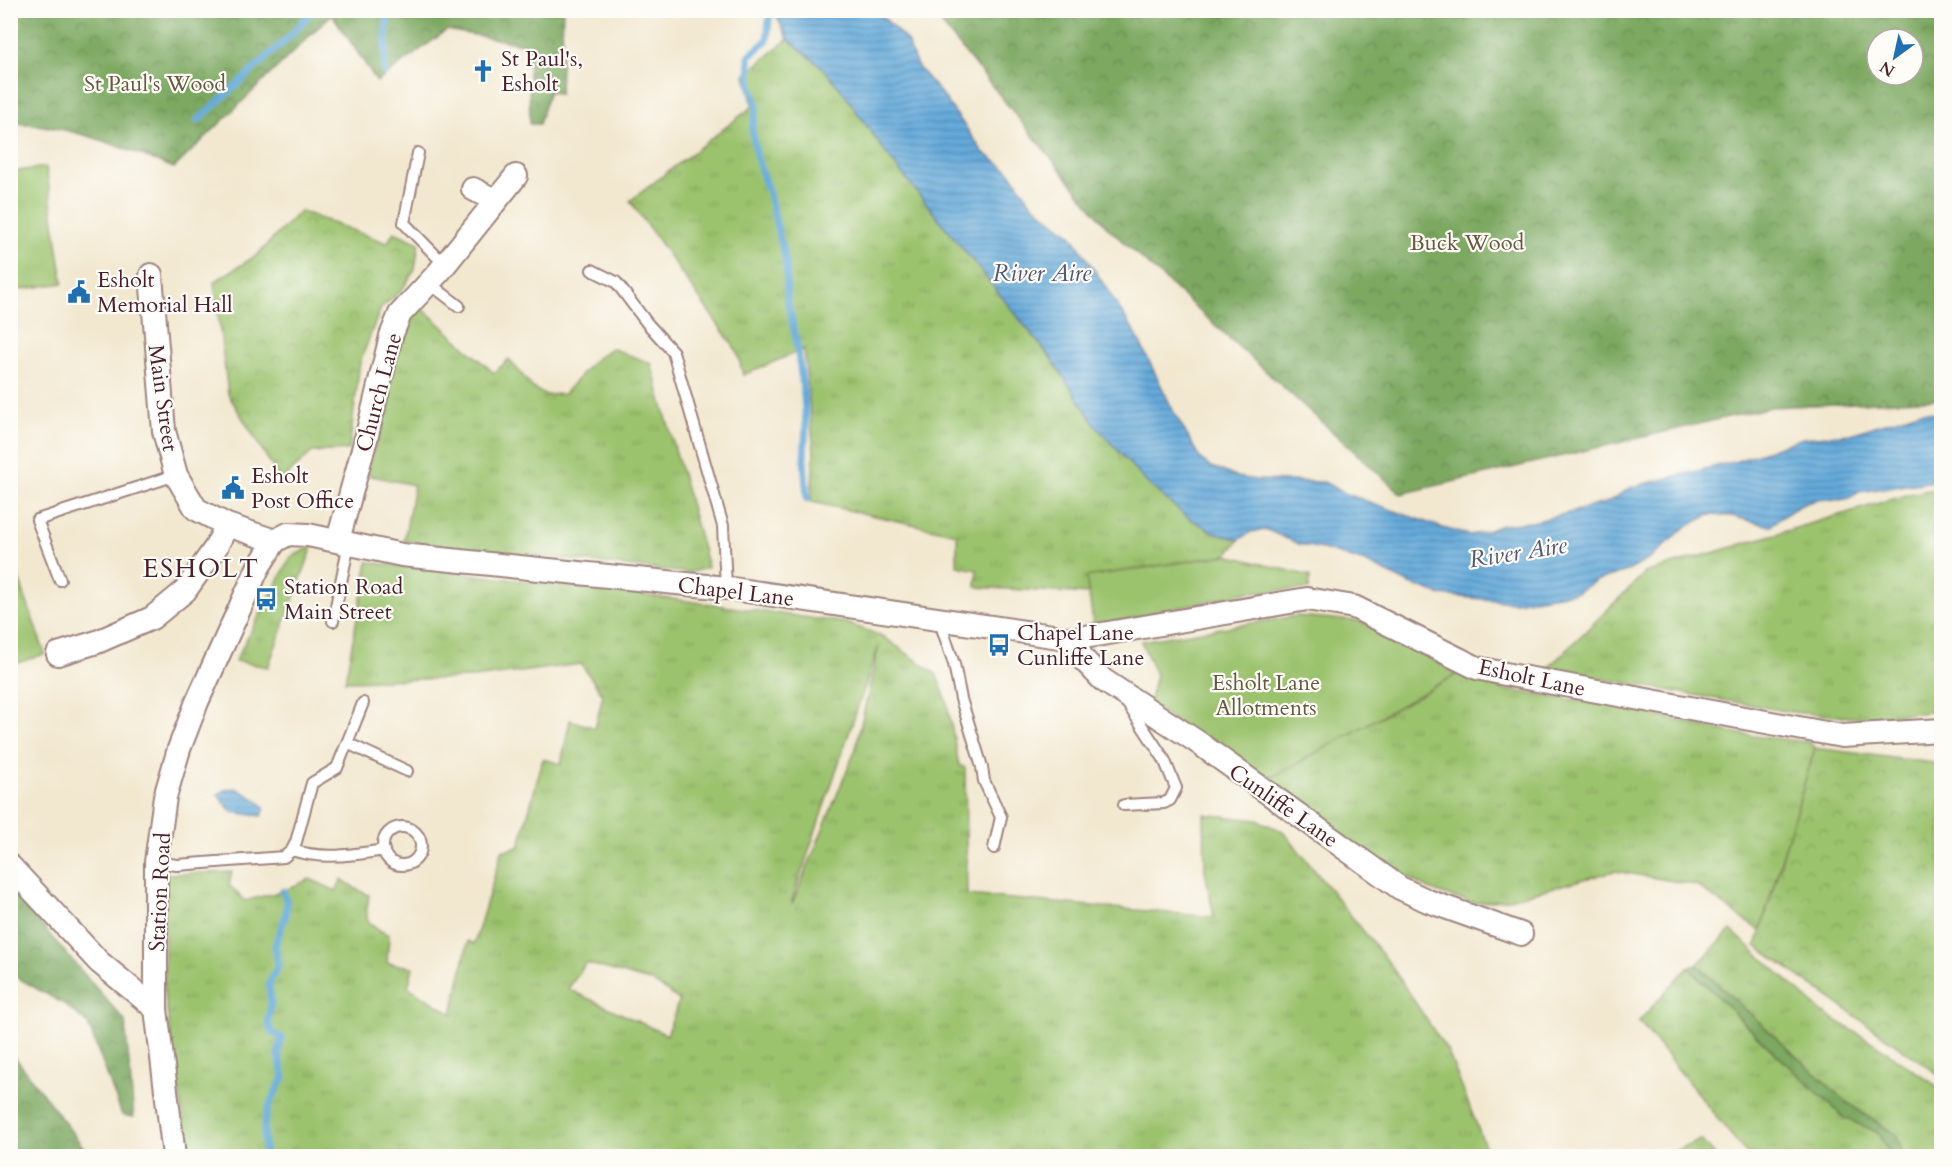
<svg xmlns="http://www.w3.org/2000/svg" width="1952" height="1167" font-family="Cardo,serif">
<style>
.grass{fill:url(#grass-tufts);stroke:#72704c;stroke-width:1.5;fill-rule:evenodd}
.forest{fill:url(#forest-crowns);stroke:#636446;stroke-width:1.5;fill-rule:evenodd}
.park{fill:url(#park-crowns);stroke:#72704c;stroke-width:1.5}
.garden{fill:#9bc26d;stroke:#72704c;stroke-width:1.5}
.water{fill:url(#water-rules);stroke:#586482;stroke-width:1.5}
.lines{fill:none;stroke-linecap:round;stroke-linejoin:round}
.stream{stroke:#65aada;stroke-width:7}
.lane-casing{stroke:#9e847e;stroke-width:14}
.street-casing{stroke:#9e847e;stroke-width:26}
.lane{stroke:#fff;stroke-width:10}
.street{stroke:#fff;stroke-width:22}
.labels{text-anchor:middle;stroke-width:4.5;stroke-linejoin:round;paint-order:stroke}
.poi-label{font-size:22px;fill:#4a1f2b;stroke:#fdfcf7;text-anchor:start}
.park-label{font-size:22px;fill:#665842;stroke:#fdfcf7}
.street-label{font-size:22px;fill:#4a1f2b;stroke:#fdfcf7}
.water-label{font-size:24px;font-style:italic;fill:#555771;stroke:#fdfcf7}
.quarter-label{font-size:26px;letter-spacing:1.5px;fill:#4a1f2b;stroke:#fdfcf7}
</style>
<defs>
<pattern id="grass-tufts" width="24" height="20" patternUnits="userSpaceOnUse" patternTransform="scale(1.5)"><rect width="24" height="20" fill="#9bc26d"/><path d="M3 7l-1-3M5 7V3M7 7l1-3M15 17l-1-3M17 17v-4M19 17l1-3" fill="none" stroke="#87a65f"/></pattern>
<pattern id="forest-crowns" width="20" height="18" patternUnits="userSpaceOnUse" patternTransform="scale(1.5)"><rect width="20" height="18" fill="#7ca860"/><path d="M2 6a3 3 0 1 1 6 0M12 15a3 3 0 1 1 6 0" fill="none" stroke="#68884f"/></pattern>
<pattern id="park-crowns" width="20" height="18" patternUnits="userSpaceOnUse" patternTransform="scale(1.5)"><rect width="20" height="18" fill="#9bc26d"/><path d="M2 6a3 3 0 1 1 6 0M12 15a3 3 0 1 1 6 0" fill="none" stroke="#87a65f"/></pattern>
<pattern id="water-rules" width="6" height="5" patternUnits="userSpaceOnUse" patternTransform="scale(1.5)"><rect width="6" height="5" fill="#65aada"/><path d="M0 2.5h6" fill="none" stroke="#558ab1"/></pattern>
</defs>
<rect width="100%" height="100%" fill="#fdfcf7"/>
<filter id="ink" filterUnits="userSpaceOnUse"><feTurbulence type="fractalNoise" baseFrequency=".0167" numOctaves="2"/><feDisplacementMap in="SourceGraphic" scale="12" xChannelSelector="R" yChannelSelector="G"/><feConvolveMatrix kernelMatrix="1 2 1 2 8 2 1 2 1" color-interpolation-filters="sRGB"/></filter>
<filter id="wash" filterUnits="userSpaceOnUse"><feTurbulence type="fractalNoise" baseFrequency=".008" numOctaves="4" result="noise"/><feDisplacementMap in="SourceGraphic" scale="24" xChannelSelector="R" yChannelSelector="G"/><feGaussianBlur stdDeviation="1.35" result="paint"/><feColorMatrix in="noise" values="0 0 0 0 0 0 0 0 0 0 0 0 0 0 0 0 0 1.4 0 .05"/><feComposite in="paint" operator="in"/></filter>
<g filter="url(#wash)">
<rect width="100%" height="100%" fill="#f2e8d0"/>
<path class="grass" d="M788 39 823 68 843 92 888 156 1051 358 1097 427 1147 483 1187 517 1212 531 1239 540 1227 555 1087 577 1089 594 976 587 977 570 957 566V534L811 502 814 452 804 349 743 375 737 351 630 201 753 106 745 75Z
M421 307 494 373 509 359 533 388 545 395 564 394 593 361 611 348 651 363 708 567 689 573 404 541 414 485 367 475 400 346 408 323Z
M1941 488V711L1860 718 1791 712 1547 669 1645 573 1913 493Z
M313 546 268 667 235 661 291 557Z
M368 562 681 600 846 623 882 636 936 674 946 699 959 765 965 768 967 895 1214 917 1205 871 1204 814 1257 820 1283 831 1389 963 1448 1052 1489 1156H189L164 991 166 874 232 872 229 885 245 901 283 891 310 879 336 891 342 879 356 889 369 895C365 921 364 923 389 935L387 963 413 967 408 987 452 1014 468 941 474 944 502 851 519 847 543 759 561 764 570 720 595 728 603 695 581 664 474 678 345 681ZM879 645 855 751 792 904V900ZM586 963 653 982 679 1000 667 1035 568 989Z
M1457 674 1506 690 1612 705 1714 729 1753 736 1809 742 1815 748 1760 931 1696 885 1615 871 1509 899 1475 903 1451 897 1426 888 1354 846 1262 783Z
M1731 930 1822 1012 1875 1044 1941 1089V1156H1904L1895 1134 1846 1102 1697 965Z
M1688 967 1761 1040 1845 1118 1877 1132 1892 1156H1748L1639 1021Z
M1701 1140 1715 1156H1663Z"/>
<path class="forest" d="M11 10 563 11 560 94 549 91 539 124H530L528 45 447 30 377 82 332 14 174 168C121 147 68 124 11 123Z
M931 11H1941V399L1771 407 1401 494 1108 228ZM1877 39H1913V75H1877Z
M11 890 125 1021 134 1117 122 1115 88 1024 64 1004 11 974Z
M1697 965 1846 1102 1895 1134 1904 1156H1892L1877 1132 1845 1118 1761 1040 1688 967Z
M11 1052 90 1156H11Z"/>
<path class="park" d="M300 211 387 243 394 232 419 243 415 269 402 290 381 308 360 362 349 450 312 452 281 481 228 394 214 282 257 255Z
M1815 748 1941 764V1076L1756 946Z"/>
<path class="garden" d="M46 167 63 283 11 291V172Z
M10 553 45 654 11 665H10Z
M1227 555 1310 576 1309 589 1249 592 1094 627 1086 577Z
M1296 616 1359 621 1401 641 1457 674 1262 783 1149 703 1156 675 1141 641Z"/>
<path class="water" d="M774 11H877L907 41 917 66 944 97 983 152 1009 171 1032 204 1072 236 1135 332 1174 412 1200 458 1209 466 1237 477 1256 480 1324 482 1344 493 1443 528 1469 535 1485 532 1502 525 1532 522 1565 514 1608 502 1632 487 1737 461 1803 438 1851 434 1921 411 1941 414V480L1859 492C1842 505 1836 497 1817 500 1799 503 1785 515 1770 526L1731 516 1709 515 1684 528 1651 558 1630 570 1595 581 1578 592 1514 602 1440 595 1408 583 1365 562 1327 550 1299 544 1267 530 1251 532 1239 540 1212 531 1187 517 1147 483 1097 427 1051 358 888 156 843 92 823 68 788 39Z
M236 788 257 800 265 808 262 816 232 812 218 795 224 790Z"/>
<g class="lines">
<path class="stream" d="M770 10 767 40 749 56 750 82 757 107 752 129 757 158 769 194 786 263 787 299 796 339 804 396 806 426 804 459 807 499
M384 72 388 10
M197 121 288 38 313 10
M265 1156C261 1120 266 1108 284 1077L278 1054 282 1038 271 1032 268 1021 271 1003 269 984 278 965 275 945 285 917 287 903 283 891"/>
</g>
</g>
<g filter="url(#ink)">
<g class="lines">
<g class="lane-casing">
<path id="lane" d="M418 153 404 223 445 265
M592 270 616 282 647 323 673 352 723 526 726 588
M429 283 459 306
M60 580 37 520 176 475
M939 619 954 664 961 699 982 767 984 781 1001 817 994 848
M333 621 349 543
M347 743 407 771
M1124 805 1164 803 1170 800 1176 788 1164 759 1127 703
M383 846a19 19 0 1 1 38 0a19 19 0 1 1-38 0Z
M292 850C322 860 353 855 384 850
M156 862 177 865 284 857 292 850 296 842 312 783 337 768 363 703"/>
</g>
<g class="street-casing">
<path id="street" d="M473 189 496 201
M151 275 164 431 176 475 196 509 227 525 275 541
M338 540 367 435 391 336 400 314 439 272 516 176
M1073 639 1082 658 1103 680 1196 741 1400 888 1428 901 1521 934
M58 654 97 642 152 618 185 591 216 547 227 525
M10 866 99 962 156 1009
M174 1156 156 1009V862L165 797 179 749 197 702 258 568 275 541 288 534 308 535 402 555 726 588 1073 639 1307 599 1354 607 1477 668 1510 675 1842 736 1942 730"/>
</g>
<use href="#lane" class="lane"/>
<use href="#street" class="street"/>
</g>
</g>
<defs>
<g id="church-bare" transform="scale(1.8)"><path d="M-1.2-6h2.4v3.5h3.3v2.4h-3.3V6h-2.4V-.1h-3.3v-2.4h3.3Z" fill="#1f6fb2" stroke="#fdfcf7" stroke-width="2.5" paint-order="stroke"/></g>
<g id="civic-bare" transform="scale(1.8)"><path d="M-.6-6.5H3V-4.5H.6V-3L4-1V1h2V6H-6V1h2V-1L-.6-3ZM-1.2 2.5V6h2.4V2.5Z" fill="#1f6fb2" stroke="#fdfcf7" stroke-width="2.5" paint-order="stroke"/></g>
<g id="bus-bare" transform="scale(1.8)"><path d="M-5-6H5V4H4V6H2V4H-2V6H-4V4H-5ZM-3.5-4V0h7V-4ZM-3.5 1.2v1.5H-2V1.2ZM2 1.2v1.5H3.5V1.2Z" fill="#1f6fb2" stroke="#fdfcf7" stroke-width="2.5" paint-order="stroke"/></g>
</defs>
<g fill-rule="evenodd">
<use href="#church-bare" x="483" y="71"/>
<use href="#civic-bare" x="79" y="292"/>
<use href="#civic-bare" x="233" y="488"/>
<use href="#bus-bare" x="266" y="599"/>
<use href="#bus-bare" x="999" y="645"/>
</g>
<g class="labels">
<g class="poi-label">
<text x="501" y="66">St Paul's,<tspan x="501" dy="25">Esholt</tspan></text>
<text x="97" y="287">Esholt<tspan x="97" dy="25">Memorial Hall</tspan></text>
<text x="251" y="483">Esholt<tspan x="251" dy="25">Post Office</tspan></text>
<text x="284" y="594">Station Road<tspan x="284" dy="25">Main Street</tspan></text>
<text x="1017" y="640">Chapel Lane<tspan x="1017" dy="25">Cunliffe Lane</tspan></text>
</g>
<g class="park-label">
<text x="155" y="91">St Paul's Wood</text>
<text x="1467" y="250">Buck Wood</text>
<text x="1266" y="690">Esholt Lane<tspan x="1266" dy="25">Allotments</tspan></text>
</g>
<g class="street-label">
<text transform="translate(378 392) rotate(-75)" y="8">Church Lane</text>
<text transform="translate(164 398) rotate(82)" y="8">Main Street</text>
<text transform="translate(736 591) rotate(7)" y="8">Chapel Lane</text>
<text transform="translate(1532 677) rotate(12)" y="8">Esholt Lane</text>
<text transform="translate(1284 805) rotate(35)" y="8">Cunliffe Lane</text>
<text transform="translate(159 892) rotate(-87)" y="8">Station Road</text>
</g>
<g class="water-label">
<text x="1042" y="281">River Aire</text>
<text transform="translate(1518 552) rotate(-9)" y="8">River Aire</text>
</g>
<g class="quarter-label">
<text x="201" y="577">ESHOLT</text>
</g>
</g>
<rect width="1952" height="1167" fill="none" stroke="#fdfcf7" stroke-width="36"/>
<g transform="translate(1895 57) rotate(213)"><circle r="28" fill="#fdfcf7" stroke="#b5a4a5" stroke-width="1.5"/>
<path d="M0-4.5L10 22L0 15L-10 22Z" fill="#1f6fb2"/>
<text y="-9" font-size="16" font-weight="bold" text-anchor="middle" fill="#4a1f2b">N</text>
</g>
</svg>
